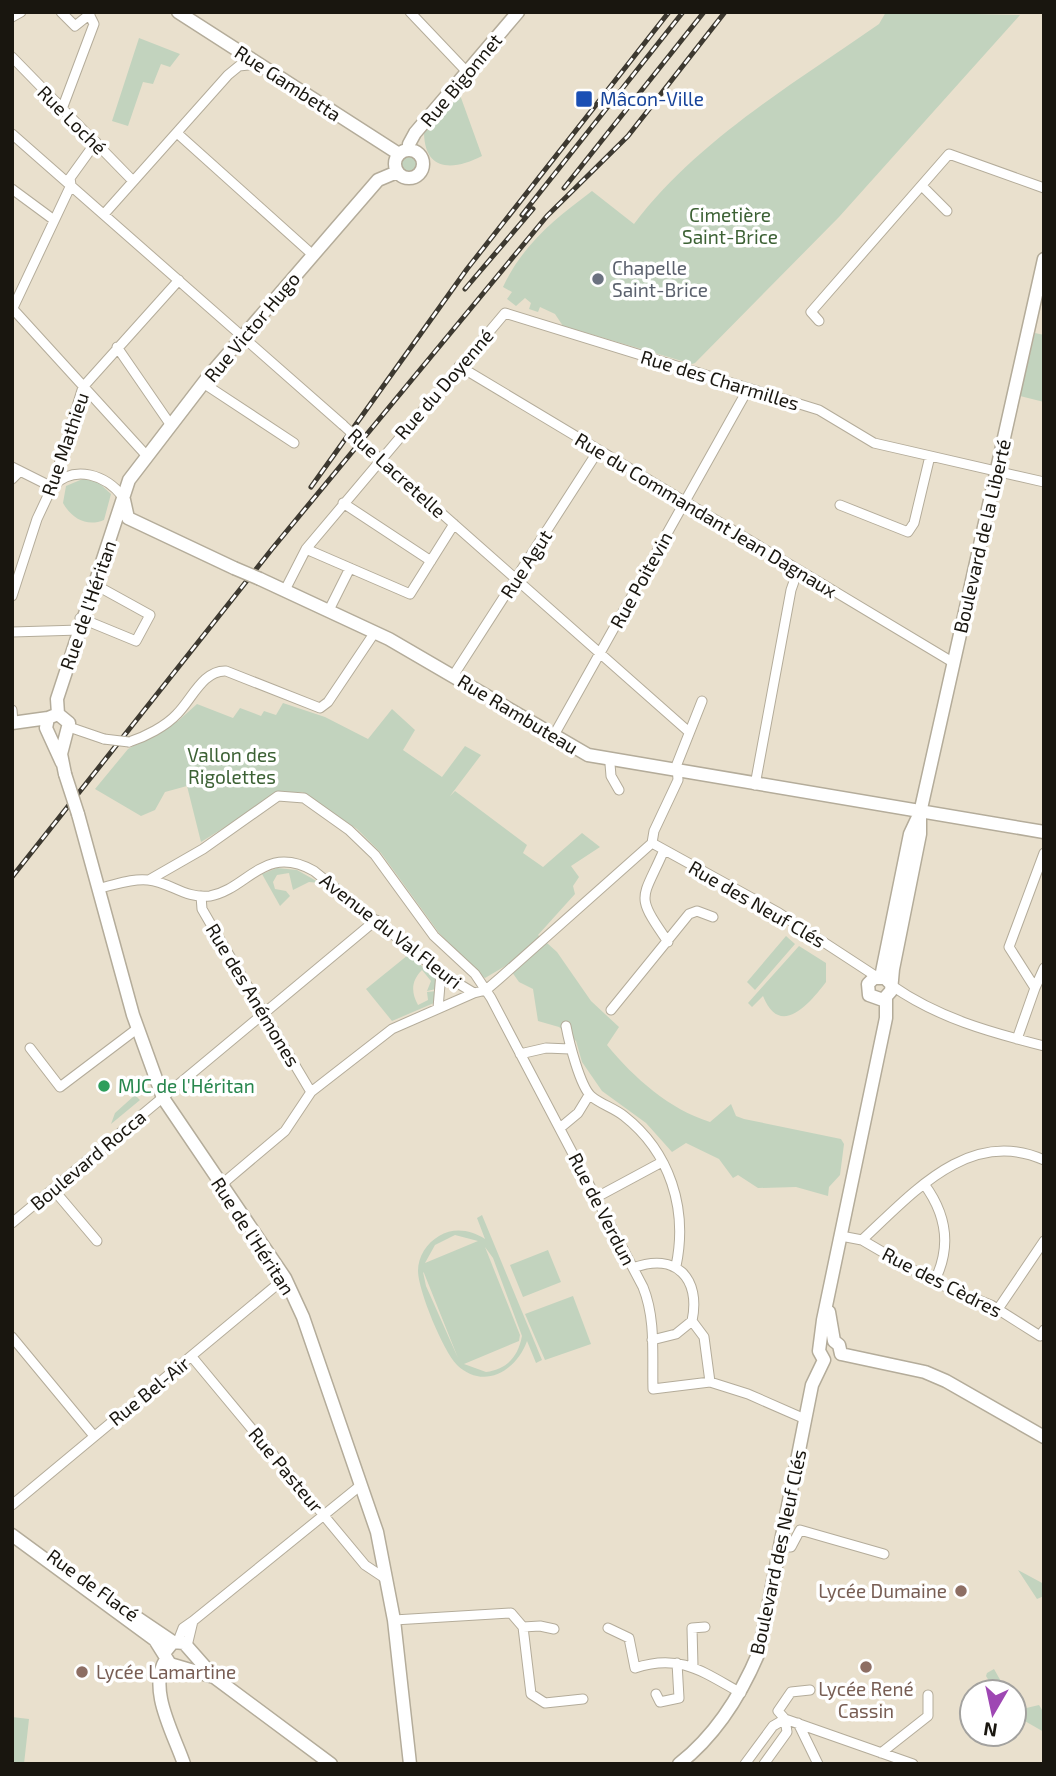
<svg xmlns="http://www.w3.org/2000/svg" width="1056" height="1776" font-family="'Exo 2',sans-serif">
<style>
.green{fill:#c2d3be;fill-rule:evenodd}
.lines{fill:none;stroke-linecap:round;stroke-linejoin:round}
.street-casing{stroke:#b4ac9a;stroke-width:11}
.secondary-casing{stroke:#b4ac9a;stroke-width:15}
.street{stroke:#fff;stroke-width:9}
.secondary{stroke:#fff;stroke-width:12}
.rail-casing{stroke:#3d3930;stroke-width:5}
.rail{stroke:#fff;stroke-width:2.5;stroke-dasharray:8;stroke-linecap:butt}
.street-bridge-casing{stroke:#b4ac9a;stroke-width:11;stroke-linecap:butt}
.secondary-bridge-casing{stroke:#b4ac9a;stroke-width:15;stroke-linecap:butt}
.street-bridge{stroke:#fff;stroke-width:9}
.secondary-bridge{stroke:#fff;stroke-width:12}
.transit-dot{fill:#1a4fb4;stroke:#fff;stroke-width:2.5}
.worship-dot{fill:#6b7280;stroke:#fff;stroke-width:2.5}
.leisure-dot{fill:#2e9e5b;stroke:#fff;stroke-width:2.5}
.education-dot{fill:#8d6e63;stroke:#fff;stroke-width:2.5}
.labels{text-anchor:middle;stroke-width:7;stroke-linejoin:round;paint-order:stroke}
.street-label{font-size:19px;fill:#19160f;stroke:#fff}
.transit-label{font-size:19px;fill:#164399;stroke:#fff;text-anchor:start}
.park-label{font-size:19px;fill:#3c6134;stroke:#fff}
.worship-label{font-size:19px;fill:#5b616d;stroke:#fff;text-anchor:start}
.leisure-label{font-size:19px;fill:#27864d;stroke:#fff;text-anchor:start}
.education-label{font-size:19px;fill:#785e54;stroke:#fff;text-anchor:end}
</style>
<rect width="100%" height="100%" fill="#e9e0cd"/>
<path class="green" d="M886 12 1020 15 839 217 695 363 692 364 563 326 555 314 540 307 538 312 529 309 531 303 525 298 516 306 507 299 512 292 503 287C523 244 555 219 592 191L634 224C698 140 793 84 879 24Z
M139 38 180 54 170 67 161 64 153 84 143 82 128 126 112 121Z
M460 95 482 156C455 170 425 173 424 133Z
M401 165a8 8 0 1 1 16 0a8 8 0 1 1-16 0Z
M1035 333 1044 335V402L1020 396Z
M85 478 98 482 111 494 104 520C87 527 72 519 63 503L66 486Z
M283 703 325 717 368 739 392 709 415 730 403 750 442 777 465 746 481 755 450 796 455 791 527 845 523 853 543 867 582 833 600 847 571 866 579 877 573 886 575 894 538 935 557 952 591 1001 619 1027 607 1045C634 1078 669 1109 710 1122L731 1104 736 1116 744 1119 841 1139 844 1144 840 1175 829 1187 828 1196 796 1187 758 1188 738 1175 733 1178 719 1159 686 1143 672 1152 646 1123 602 1091 582 1062 576 1041 559 1027 538 1021 533 989 519 982 507 965 485 978 481 975 439 933 381 853 357 829 302 792H281L201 842 187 786 165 792 155 810 141 816 95 789 128 749 178 721 197 704 233 718 240 708 261 716 264 711 276 715Z
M277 868 297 870 320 883 309 882 293 890 289 873 277 875 273 882 275 889 286 891 290 896 280 906 262 874Z
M786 936 795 944 755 990 747 982Z
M799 946 826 963V982C810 1003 780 1039 763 996L752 1007 748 1003Z
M408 955 437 978 436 989 427 991 431 981 422 970C411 981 411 992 418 1005L428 1000 427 992 437 991 434 1003 392 1021 366 989Z
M135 1095 140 1100 111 1124 115 1113Z
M482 1215 542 1360 536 1363 527 1341C517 1370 484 1391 457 1365 443 1351 418 1290 418 1271 418 1256 427 1243 439 1236 454 1227 471 1230 485 1239L477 1218ZM455 1235 478 1241 425 1263 435 1245ZM485 1247 493 1258 522 1336C518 1357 507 1369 486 1372L464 1364 519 1341 520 1335ZM423 1272 424 1273 458 1358 426 1286Z
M548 1250 561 1282 523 1297 510 1265Z
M573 1296 591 1344 545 1360 525 1314Z
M1018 1570 1044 1584V1596L1037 1599Z
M994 1669 1007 1692H996L986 1676 987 1673Z
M1039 1705 1044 1713V1732L1023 1720 1018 1710Z
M12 1717 29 1719 24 1764H12Z"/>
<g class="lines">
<g class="street-casing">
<path id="street" d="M61 12 75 26 90 14
M410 12 467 72
M12 17 21 12
M12 57 133 181
M62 109 94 24 88 12
M177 133 313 255
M12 134 343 425
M923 187 947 211
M12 189 54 220
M105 213 228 75 239 66 258 64
M12 308 146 455
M12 310 71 185 70 178 96 142
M819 321 811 312 949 154 1044 188
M117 347 170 424
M459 366 954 663
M203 383 294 443
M370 450 689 732
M12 467 52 487
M12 479 20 471
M53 486C75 464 106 475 123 497
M343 503 431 561
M840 505 908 532 914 523 930 456
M306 549 410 594 454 524
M285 590 306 549 505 313 819 410 874 443 1044 482
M12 596 37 519 52 487 83 387 179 280
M329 610 350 568
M80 618 136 641 150 615 92 583
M12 632 80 630
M453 676 598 451
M12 710 13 723
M69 727 104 739
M554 735 748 389
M129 742C145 737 166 726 177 714 192 699 203 670 226 671L320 708 328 702 375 632
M610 764 611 776 619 790
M755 785 791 590 798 570
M652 843 779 913 877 977
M652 843 654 831 678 780 677 764 702 701
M664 850C642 901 634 893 668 942
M149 880 203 849 278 796 304 798 349 830 375 855 434 936 475 974 491 998 643 1287C656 1319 652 1355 653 1389L710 1382
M100 888C115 885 132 878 148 880 170 882 185 899 210 896 248 889 264 843 314 871L441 973 474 993 486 990 500 978 652 843
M201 896 202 909 213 928 311 1092
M891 985C938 1018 989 1032 1044 1046
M1035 988 1044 968
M438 1008 441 973
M611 1010 689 914 697 911 713 917
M566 1026C569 1042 580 1086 591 1096 600 1104 614 1108 624 1116 670 1152 688 1209 676 1266
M1017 1039 1035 988 1009 947 1044 853
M30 1048 60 1087 138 1028
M520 1054 546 1048 570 1049
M560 1128 578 1113 589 1095
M924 1184C947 1215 952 1247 934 1282
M221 1185 285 1131 311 1092 392 1029 474 993
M53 1189 97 1241
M597 1197 662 1162
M12 1223 376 920
M841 1236 862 1240 934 1282 991 1305 1040 1336 1044 1330
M862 1240C911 1195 969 1126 1044 1160
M633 1268C676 1252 701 1278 692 1321L676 1334 652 1340
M998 1309 1044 1241
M692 1321 704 1337 710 1382 748 1394 805 1419
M12 1337 94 1436
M192 1357 365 1565 386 1579
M12 1505 285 1278
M780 1547H791L800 1530 884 1554
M394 1620 511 1613 523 1627 531 1694 545 1703 583 1699
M193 1621 361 1485
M523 1627 540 1626 554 1629
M608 1628 629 1638 635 1668C680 1653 703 1672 741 1693
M178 1641 183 1628 193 1621 187 1646
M693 1666 692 1628 705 1627
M656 1694 660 1702 679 1698 677 1663
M785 1719 913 1764
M798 1723 818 1764
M881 1753 928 1716V1695
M745 1764 773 1726 785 1719
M764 1764 787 1732 785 1719 778 1711 791 1692 810 1690"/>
</g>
<g class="secondary-casing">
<path id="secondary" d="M178 12 399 154
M395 164a14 14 0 1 1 28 0a14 14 0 1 1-28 0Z
M410 150 409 144 415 133 518 12
M124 500 128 518 234 568
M260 579 389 639 588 755 1044 832
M58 714 57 699 129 480 208 377 333 232 378 180 397 172
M12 723 48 718
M62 763 46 728 48 718 58 714 69 723 61 754 65 774
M78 814 133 1015 163 1098 285 1278 303 1317 377 1532 394 1620 410 1764
M881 977 910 834 918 817
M890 983 885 978H874L868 984 869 995 883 1000 891 991 893 969 920 834V813L1044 259
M829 1312 834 1341 839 1345 841 1354
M841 1354 925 1372 946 1381 1044 1437
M824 1360 819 1351 823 1320 886 1018V999
M12 1535 155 1640 170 1664 214 1677
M133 1615 173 1642
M165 1652 173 1642 184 1643 214 1677 331 1764
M166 1659C147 1689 174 1734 184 1764
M679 1764C716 1735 741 1695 759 1652L812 1385 824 1360"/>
</g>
<use href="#street" class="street"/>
<use href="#secondary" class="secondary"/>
<g class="rail-casing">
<path id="rail" d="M564 188 704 12
M522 215 683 12
M465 289 533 209
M311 487 467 269 669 12
M12 877 272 549 547 216 628 136 725 12"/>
</g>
<use href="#rail" class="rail"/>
<g class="street-bridge-casing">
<path id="street-bridge" d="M343 425 370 450
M104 739 129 742"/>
</g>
<g class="secondary-bridge-casing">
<path id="secondary-bridge" d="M234 568 260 579
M65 774 78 814"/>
</g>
<use href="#street-bridge" class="street-bridge"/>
<use href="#secondary-bridge" class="secondary-bridge"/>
</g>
<rect class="transit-dot" x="575" y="90" width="18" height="18" rx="3.5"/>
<circle class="worship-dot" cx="598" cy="279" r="7"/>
<circle class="leisure-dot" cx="104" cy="1086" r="7"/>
<g class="education-dot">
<circle cx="961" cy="1591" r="7"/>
<circle cx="866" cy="1667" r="7"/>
<circle cx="82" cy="1672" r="7"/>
</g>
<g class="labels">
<g class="street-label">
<text transform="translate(461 80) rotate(-50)" y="7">Rue Bigonnet</text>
<text transform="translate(288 83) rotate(33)" y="7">Rue Gambetta</text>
<text transform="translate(72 120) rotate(45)" y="7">Rue Loché</text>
<text transform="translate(252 327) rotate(-50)" y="7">Rue Victor Hugo</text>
<text transform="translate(720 380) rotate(17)" y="7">Rue des Charmilles</text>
<text transform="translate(444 384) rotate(-49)" y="7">Rue du Doyenné</text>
<text transform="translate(65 444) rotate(-71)" y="7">Rue Mathieu</text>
<text transform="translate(397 473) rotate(42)" y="7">Rue Lacretelle</text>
<text transform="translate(706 515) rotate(31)" y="7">Rue du Commandant Jean Dagnaux</text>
<text transform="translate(982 536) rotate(-77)" y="7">Boulevard de la Liberté</text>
<text transform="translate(526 564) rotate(-57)" y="7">Rue Agut</text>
<text transform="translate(641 580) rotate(-61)" y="7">Rue Poitevin</text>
<text transform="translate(88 605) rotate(-71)" y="7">Rue de l'Héritan</text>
<text transform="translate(518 714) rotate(31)" y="7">Rue Rambuteau</text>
<text transform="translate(757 904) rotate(30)" y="7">Rue des Neuf Clés</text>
<text transform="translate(391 931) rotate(38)" y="7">Avenue du Val Fleuri</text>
<text transform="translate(253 995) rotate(59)" y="7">Rue des Anémones</text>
<text transform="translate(88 1160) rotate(-40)" y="7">Boulevard Rocca</text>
<text transform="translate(602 1209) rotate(63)" y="7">Rue de Verdun</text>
<text transform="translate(253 1236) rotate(57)" y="7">Rue de l'Héritan</text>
<text transform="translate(942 1282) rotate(27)" y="7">Rue des Cèdres</text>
<text transform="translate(149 1391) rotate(-39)" y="7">Rue Bel-Air</text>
<text transform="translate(286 1470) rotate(50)" y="7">Rue Pasteur</text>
<text transform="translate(778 1552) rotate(-78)" y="7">Boulevard des Neuf Clés</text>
<text transform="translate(93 1585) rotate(36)" y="7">Rue de Flacé</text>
</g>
<g class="transit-label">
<text x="600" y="106">Mâcon-Ville</text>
</g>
<g class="park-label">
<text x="730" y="222">Cimetière<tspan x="730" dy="22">Saint-Brice</tspan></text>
<text x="232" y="762">Vallon des<tspan x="232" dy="22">Rigolettes</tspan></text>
</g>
<g class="worship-label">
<text x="612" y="275">Chapelle<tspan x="612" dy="22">Saint-Brice</tspan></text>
</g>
<g class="leisure-label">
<text x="118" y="1093">MJC de l'Héritan</text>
</g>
<g class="education-label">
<text x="947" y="1598">Lycée Dumaine</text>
<text x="96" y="1679" text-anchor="start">Lycée Lamartine</text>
<text x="866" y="1696" text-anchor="middle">Lycée René<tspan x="866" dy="22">Cassin</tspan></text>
</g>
</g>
<rect width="1056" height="1776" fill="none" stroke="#19160f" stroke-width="28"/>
<g transform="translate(993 1713) rotate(189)"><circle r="33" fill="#ffffff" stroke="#a3a29f" stroke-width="2"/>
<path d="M0-5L12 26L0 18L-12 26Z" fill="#9e47b3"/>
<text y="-10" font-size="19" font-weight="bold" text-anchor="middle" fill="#19160f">N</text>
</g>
</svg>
